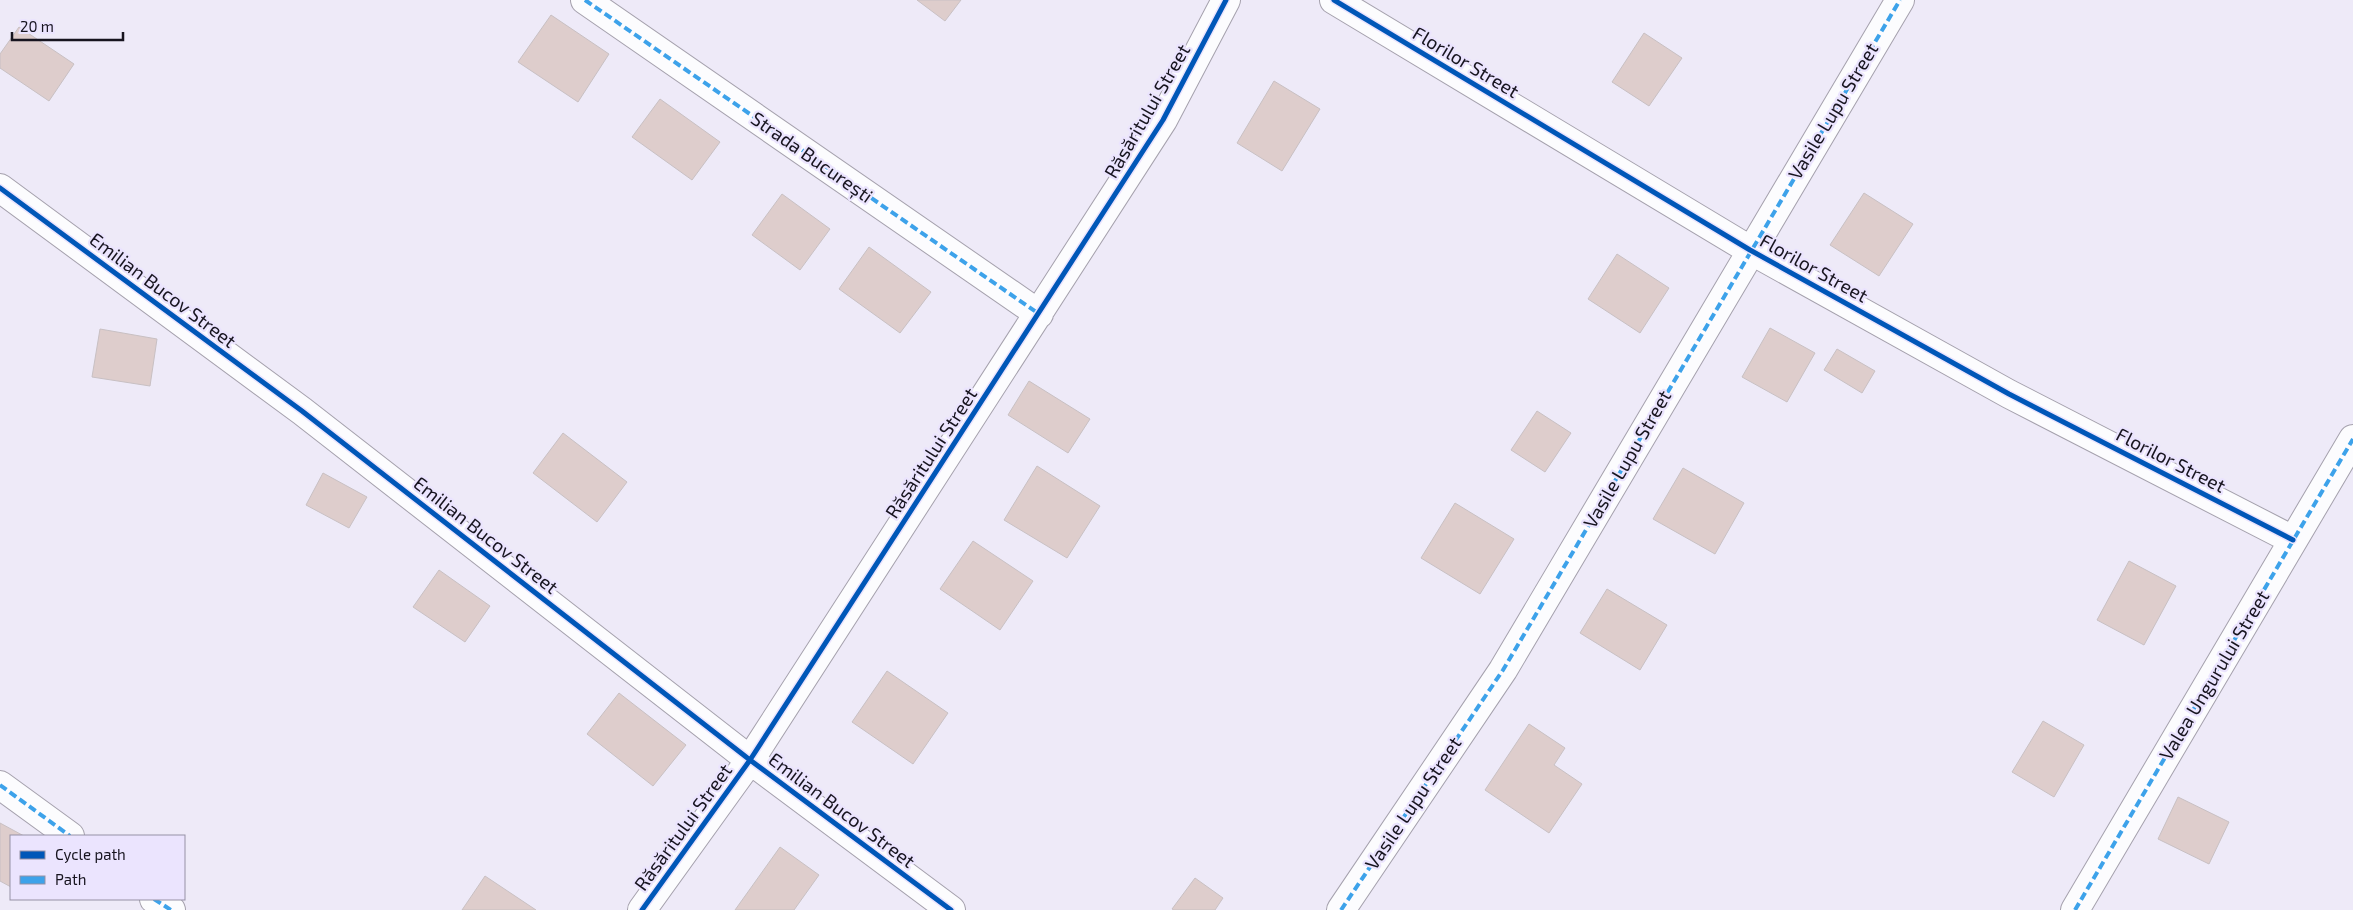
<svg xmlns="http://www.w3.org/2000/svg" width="2353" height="910" font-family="'Exo 2',sans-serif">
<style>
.building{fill:#decdcc;stroke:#c8c0c3}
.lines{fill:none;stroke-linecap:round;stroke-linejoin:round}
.minor-casing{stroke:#a5a1ad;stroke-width:30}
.minor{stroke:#fcfcfe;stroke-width:28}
.quiet{stroke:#3da2ea;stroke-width:4;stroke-dasharray:8 4;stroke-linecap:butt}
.cycleway-casing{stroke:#ebe4fe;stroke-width:8}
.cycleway{stroke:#0057b8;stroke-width:5}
.labels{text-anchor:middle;stroke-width:4.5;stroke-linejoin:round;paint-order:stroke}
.street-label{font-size:19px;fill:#17141f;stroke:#ebe4fe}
</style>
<rect width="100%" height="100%" fill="#eeeaf8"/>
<path class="building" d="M917 0H961L945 21Z
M551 15 609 54 578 102 518 62Z
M19 27 74 64 49 101 0 68V54Z
M1644 33 1682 58 1649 106 1612 82Z
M1274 81 1320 109 1282 171 1237 143Z
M660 99 720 142 692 180 632 137Z
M1864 193 1913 224 1879 276 1830 245Z
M782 194 830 229 800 270 752 235Z
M869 247 931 292 900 333 839 289Z
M1617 254 1669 288 1640 333 1588 299Z
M1770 328 1815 353 1787 402 1742 377Z
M100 329 157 339 150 386 92 377Z
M1837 349 1875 371 1862 393 1824 370Z
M1029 381 1090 419 1068 453 1008 415Z
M1537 411 1571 433 1545 472 1511 450Z
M563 433 627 482 597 522 533 473Z
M1037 466 1100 506 1067 558 1004 520Z
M1683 468 1744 503 1715 554 1653 519Z
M323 473 367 497 349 528 306 505Z
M1455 503 1514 539 1480 594 1421 558Z
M973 541 1033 581 1000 630 940 589Z
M2129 561 2176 586 2144 645 2097 620Z
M439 570 490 606 465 642 413 607Z
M1607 589 1667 625 1640 670 1580 633Z
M887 671 948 713 913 764 852 722Z
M619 693 686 745 653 786 587 734Z
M2043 721 2084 745 2054 797 2012 772Z
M1529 724 1565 748 1554 765 1582 784 1549 833 1485 790Z
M2178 797 2229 822 2209 864 2158 839Z
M0 823 24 836H11V887L0 881Z
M780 847 819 875 794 910H735Z
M485 876 536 910H462Z
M1195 878 1223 898 1215 910H1174L1172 909Z"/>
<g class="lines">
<g class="minor-casing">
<path id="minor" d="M585 0 1039 314
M1334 0 1750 250 2009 394 2293 540
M0 188 302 411 750 760 951 910
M0 785 70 836
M154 899 171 910
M642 910 750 760 1163 120 1226 0
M1341 910 1503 670 1900 0
M2075 910 2353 439"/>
</g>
<use href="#minor" class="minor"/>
<path class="quiet" d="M585 0 1039 314
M0 785 70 836
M154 899 171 910
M1341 910 1503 670 1900 0
M2075 910 2353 439"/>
<g class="cycleway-casing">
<path id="cycleway" d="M1334 0 1750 250 2009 394 2293 540
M0 188 302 411 750 760 951 910
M642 910 750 760 1163 120 1226 0"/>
</g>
<use href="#cycleway" class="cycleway"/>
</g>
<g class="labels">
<g class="street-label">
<text transform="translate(1466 62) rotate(31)" y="7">Florilor Street</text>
<text transform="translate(1147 111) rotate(-60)" y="7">Răsăritului Street</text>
<text transform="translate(1833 111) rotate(-59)" y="7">Vasile Lupu Street</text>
<text transform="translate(812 157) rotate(35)" y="7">Strada București</text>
<text transform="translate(1814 268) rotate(29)" y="7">Florilor Street</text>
<text transform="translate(163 290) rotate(37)" y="7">Emilian Bucov Street</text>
<text transform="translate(931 453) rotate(-57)" y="7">Răsăritului Street</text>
<text transform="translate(1627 459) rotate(-60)" y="7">Vasile Lupu Street</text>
<text transform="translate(2171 460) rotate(27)" y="7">Florilor Street</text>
<text transform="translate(486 535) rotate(38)" y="7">Emilian Bucov Street</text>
<text transform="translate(2214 675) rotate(-59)" y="7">Valea Ungurului Street</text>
<text transform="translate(1413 803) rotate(-56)" y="7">Vasile Lupu Street</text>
<text transform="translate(842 810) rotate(37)" y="7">Emilian Bucov Street</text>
<text transform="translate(683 827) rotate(-54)" y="7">Răsăritului Street</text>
</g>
</g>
<rect x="10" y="835" width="175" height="65" fill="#ebe4fe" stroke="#9691a5"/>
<rect x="20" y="851" width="25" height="8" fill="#0057b8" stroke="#9691a5"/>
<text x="55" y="860" font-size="15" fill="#17141f">Cycle path</text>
<rect x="20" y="876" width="25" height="8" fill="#3da2ea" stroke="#9691a5"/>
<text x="55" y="885" font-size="15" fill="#17141f">Path</text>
<path d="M12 32v8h111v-8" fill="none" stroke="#17141f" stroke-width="2.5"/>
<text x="20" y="32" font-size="15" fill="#17141f" stroke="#ebe4fe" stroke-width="4" paint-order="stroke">20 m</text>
</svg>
